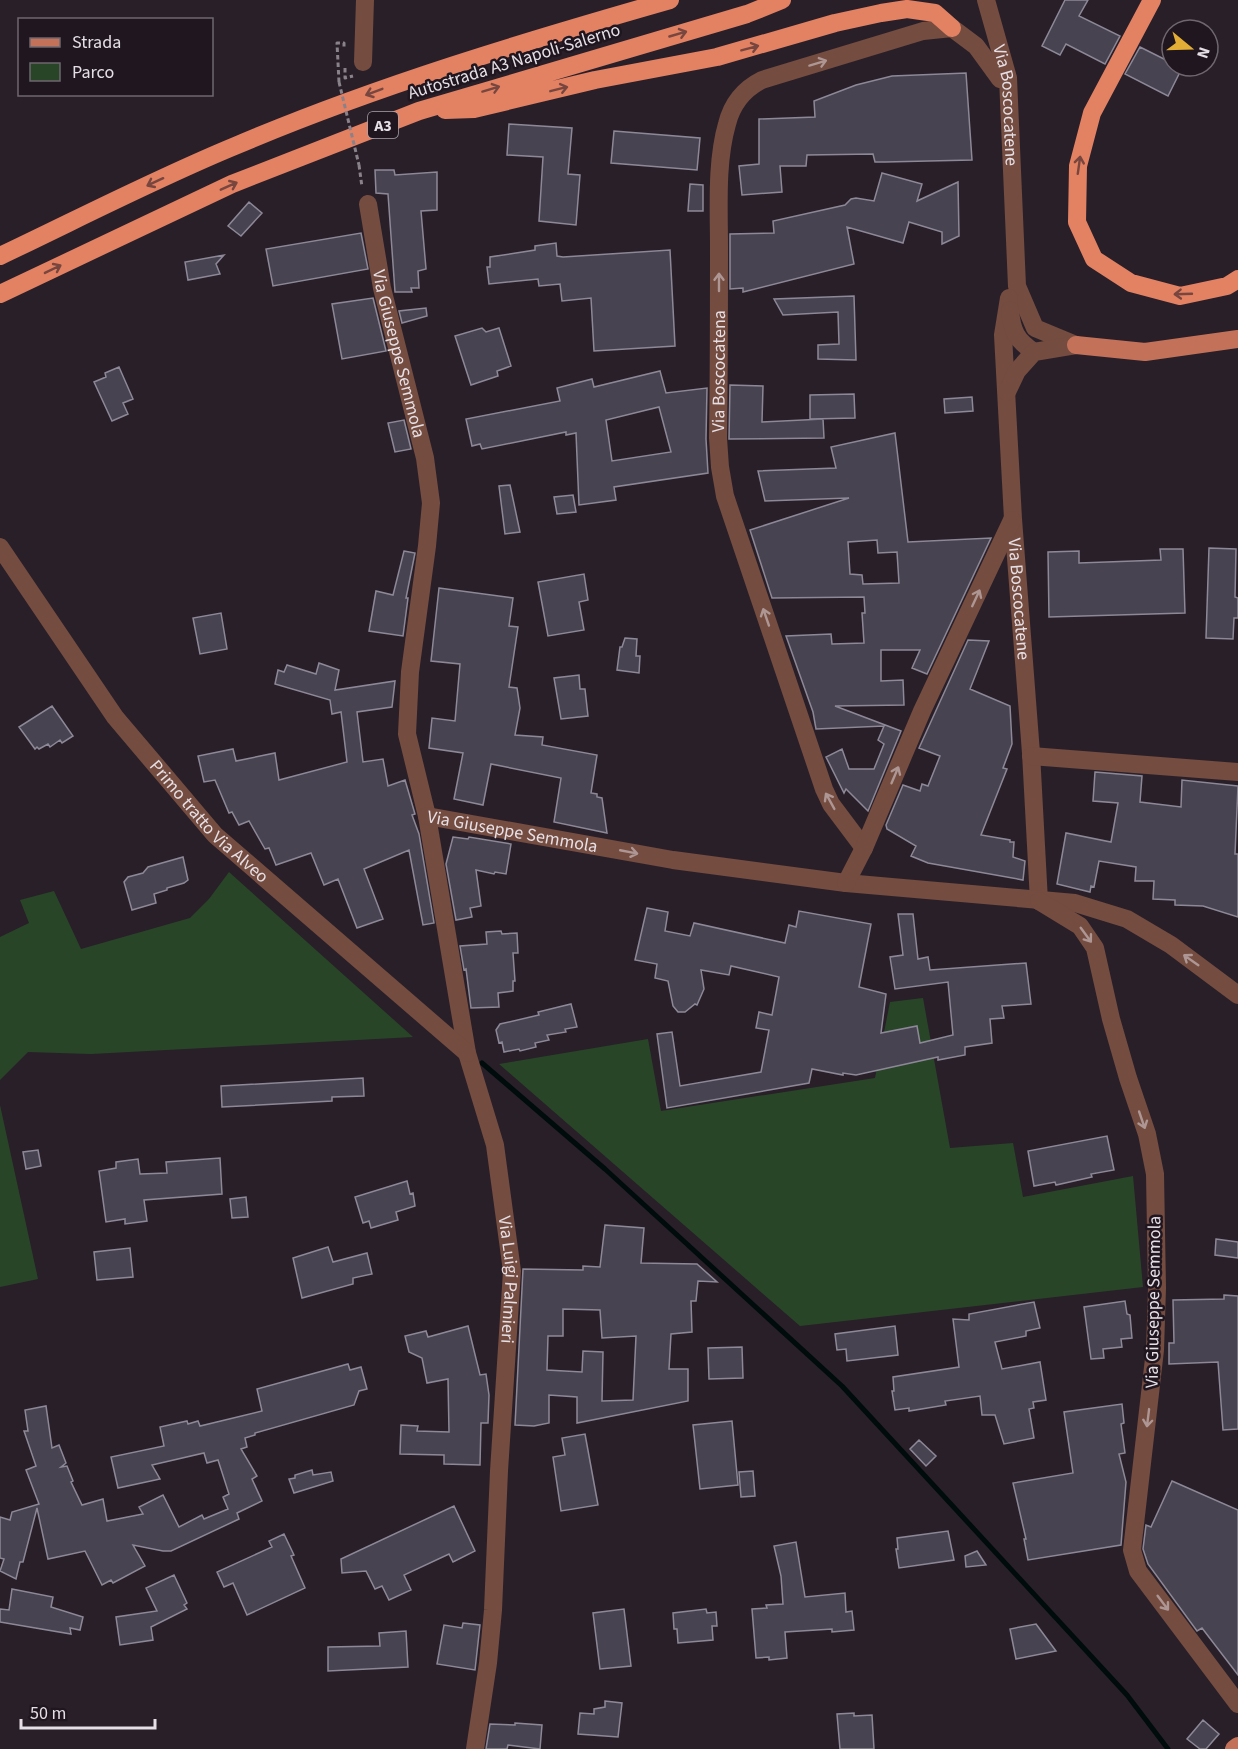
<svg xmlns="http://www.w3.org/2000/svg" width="1238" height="1749" font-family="'Source Sans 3',sans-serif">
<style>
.green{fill:#284627}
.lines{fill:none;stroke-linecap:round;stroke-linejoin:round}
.stream{stroke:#000c0c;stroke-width:5}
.building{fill:#484350;stroke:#8d8897;stroke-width:1.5;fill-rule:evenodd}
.path{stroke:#8a828a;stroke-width:3;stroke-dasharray:4.5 3;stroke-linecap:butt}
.minor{stroke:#744c40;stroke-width:18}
.major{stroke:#c37259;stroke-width:18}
.highway{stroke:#e38163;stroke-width:18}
.path-bridge{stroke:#8a828a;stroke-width:3;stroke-dasharray:4.5 3;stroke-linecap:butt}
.oneway{stroke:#77463e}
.oneway2{stroke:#ad9693}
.labels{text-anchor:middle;stroke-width:5;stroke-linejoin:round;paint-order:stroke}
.shield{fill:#1f1620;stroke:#aaa3ab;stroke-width:1.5}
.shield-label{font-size:16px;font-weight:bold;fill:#e6e0e6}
.street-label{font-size:18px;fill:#e6e0e6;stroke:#1f1620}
</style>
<rect width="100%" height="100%" fill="#291f29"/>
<path class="green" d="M229 872 413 1037 91 1054 28 1052 0 1080V937L29 923 20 900 54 891 81 949 190 918 209 899Z
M923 998 950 1148 1013 1143 1023 1197 1133 1176 1143 1287 800 1326 499 1064 648 1039 661 1111 875 1078 890 1002Z
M0 1105 38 1279 0 1287Z"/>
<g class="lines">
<path class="stream" d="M482 1063 605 1169 842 1386 1127 1695 1168 1749"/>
</g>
<path class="building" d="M1065 0H1088L1079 16 1120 36 1105 64 1066 44 1060 55 1042 46Z
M1140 47 1172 63V66L1182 68 1168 96 1125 74Z
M966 73 972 160 885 162H875L873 154 807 155 806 166H780L782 192 742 195 739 166 759 164V119L815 117 814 101 856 85 892 76Z
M509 124 572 128 568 174 580 175 576 225 539 221 543 157 507 155Z
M614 131 700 138 697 170 611 163Z
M375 170H394L395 175 437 172V210L421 211 426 269 418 271 419 288H411L412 292H395L388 194 376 193Z
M882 173 922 184 917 201 958 182 959 236 942 244V232L909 222 903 243 847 227 854 264 743 292V288L730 289V234L774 233 773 221 845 205 851 199 856 198 874 201Z
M690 184 703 185V211H688Z
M249 202 262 213 241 236 228 226Z
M361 233 368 269 273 286 266 249Z
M556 243 557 256 563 257 670 250 675 346 594 351 591 298 562 301 560 284 539 286 538 279 489 284 487 267H490V257L535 250V246Z
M224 255 216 264 220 274 188 280 185 262Z
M854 296 856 360 818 359V345L839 344 838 312 783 315 774 299Z
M373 298 386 351 342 359 332 304Z
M426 308 427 316 402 323 399 311Z
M482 328 486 332 499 328 511 366 497 371 498 376 471 385 455 336Z
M119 367 133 399 123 403 128 414 112 421 94 382 106 377 105 373Z
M660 371 666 393 707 388 706 439 708 473 614 487 616 500 579 505 576 433 566 435V432L482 449 480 444 472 446 466 419 560 401 557 388 592 379 594 387ZM659 407 671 452 612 461 606 420Z
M730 385 763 386 762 422 823 419 824 438 729 439Z
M854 394 855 418 810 419V395Z
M972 397 973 411 945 413 944 399Z
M404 420 411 449 395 452 388 423Z
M895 433 908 542 991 538 927 674 912 668 920 650H881V681L903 680 904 705 835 706 901 731 868 811 846 789 844 793 826 757 842 749 849 769H874L884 744 878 740 884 726 816 729 813 712 786 636 831 634 832 644 864 643 862 613H865L864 597 772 598 750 530 849 498 765 501 758 471 836 468 831 447ZM877 540 878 553 897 552 899 583 863 584 862 575 850 574 848 542Z
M510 485 520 532 505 534 499 486Z
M573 495 576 512 557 514 554 497Z
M1209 548 1236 549 1235 597 1238 598V618H1234L1233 639 1206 638Z
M1160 549H1183L1185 613 1049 617 1048 552 1079 551V563L1161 560Z
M404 551 415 553 406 598H408L403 636 369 631 376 591 393 595Z
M584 574 588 600 579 602 584 630 548 636 538 582Z
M439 588 513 598 509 626 518 627 509 687 517 688 520 708 515 735 543 737 542 745 597 755 591 793 597 794V797L602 798 607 833 554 822 561 778 491 764 483 805 454 799 463 753 429 748 432 718 455 721 460 664 431 661Z
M221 613 227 649 200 654 193 618Z
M625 638 637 639 636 656H640L639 673 617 670 620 647H622Z
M968 640 989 641 970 689 1010 706 1012 744 1003 768 1007 769 981 835 1010 840V842H1014L1013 857 1025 861 1023 880 928 863 911 856 916 846 887 829 886 825 903 785 920 791 922 784 928 786 940 756 919 748Z
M319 663 339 670 335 690 395 681 392 707 357 712 363 762 383 759 388 786 405 780 415 814 412 815 419 834 434 923 423 925 409 850 364 869 383 919 357 928 338 879 324 885 311 853 276 865 269 848 265 849 249 821 239 825 232 812 229 813 215 780 204 782 198 756 233 749 236 761 275 753 279 780 347 762 341 712 332 714 330 700 275 684 278 670 284 672 287 665 316 674Z
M579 675 580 689H585L588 716 561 719 554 678Z
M52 706 73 736 62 743 60 740 50 747 48 744 39 749 37 747 35 749 19 727Z
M1095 772 1142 776 1140 802 1181 807 1182 780 1238 786 1235 854H1238V917L1203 906 1175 905V900L1153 899 1154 881H1135L1136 867 1099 861 1094 887 1091 886 1090 892 1057 884 1066 833 1111 842 1118 803 1093 801Z
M453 837 468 839 469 837 511 844 506 874 495 872 494 874 476 870 481 906 470 908 472 917 456 920 446 864Z
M183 857 188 880 184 883 167 888V890L154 894 156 903 132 910 124 882 128 877 143 873 148 867Z
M647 908 668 912 665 931 690 936 694 923 785 943 789 925 796 927 799 911 871 924 859 987 886 994 881 1033 917 1026 920 1043 953 1035 948 982 895 989 890 957 903 955 898 914H913L918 959 928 957 930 970 1026 963 1031 1004 1002 1006 1004 1018 990 1019 992 1043 965 1047V1055L938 1060V1057L856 1075 843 1073V1075L812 1069 809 1083 667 1108 657 1034 672 1032 680 1086 761 1072 769 1030 756 1028 759 1012 772 1015 779 977 731 966 729 975 701 970 704 989 697 1005 695 1004 685 1012H678L673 1006 668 981 655 978 657 964 635 960Z
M501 931 502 934 517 933 518 953H513L515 981H513V991L498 993 499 1007 471 1008 466 969 464 970 460 946 487 944 486 932Z
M571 1004 577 1027 565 1029 566 1032 547 1035 549 1040 535 1043 536 1047 520 1051 519 1049 504 1052 502 1042 499 1043 496 1030 500 1024 539 1015 538 1012Z
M363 1078 364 1096 332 1097V1101L222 1107 221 1086Z
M1107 1136 1114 1170 1091 1174 1092 1177 1056 1185 1055 1182 1034 1186 1028 1151Z
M38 1150 41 1166 26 1169 23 1152Z
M220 1158 222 1194 144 1200 147 1221 125 1224V1219L106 1222 99 1171 116 1168V1162L138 1159 140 1174 167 1173 166 1162Z
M407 1181 410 1194 413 1193 415 1206 396 1212 398 1220 371 1228 369 1221 363 1223 355 1197Z
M246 1197 248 1217 232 1218 230 1199Z
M605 1225 644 1228 641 1263 697 1264 717 1282 698 1281 696 1301H691L692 1332 671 1334 669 1369H688V1401L577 1423V1397L549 1395V1423L534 1426 515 1425 523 1269 583 1270V1266L600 1267ZM563 1309 600 1310 602 1338 636 1336 633 1400 602 1401 603 1352 583 1351 582 1372 547 1370 548 1336H563Z
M1216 1239 1238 1242V1258L1215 1255Z
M328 1247 333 1262 367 1253 372 1274 353 1278V1284L302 1298 293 1258Z
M130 1248 133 1277 97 1280 94 1252Z
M1224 1295 1238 1296V1429L1223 1430 1218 1362 1169 1364V1343H1174L1173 1300 1224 1299Z
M1125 1301 1127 1314 1130 1315 1132 1338 1121 1339 1122 1347 1103 1349 1104 1358 1091 1359 1084 1307Z
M1034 1302 1040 1328 1026 1331V1336L995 1342 1002 1369 1040 1362 1046 1400 1033 1402 1034 1408 1029 1409 1034 1438 1004 1444 995 1415H982L980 1396 945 1401 946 1405 909 1411V1408L895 1410 892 1391H894L893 1377 959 1367 953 1319 969 1320V1314Z
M468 1326 480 1375 486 1374 489 1395 488 1423H481L480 1465 444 1464V1455L400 1454 401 1425 418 1426 417 1431 449 1432 448 1379 427 1383 422 1358 409 1352 405 1336 426 1331 428 1337Z
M895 1326 898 1355 847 1361 846 1349 837 1350 835 1334Z
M742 1347 743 1378 709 1379 708 1348Z
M348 1364 350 1370 361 1367 367 1389 359 1391 354 1405 255 1433V1435L245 1438 247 1447 241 1449 257 1476 252 1479 262 1501 237 1513 239 1519 171 1551H163L133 1545 145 1566 113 1583 111 1580 102 1585 85 1551 48 1559 37 1508 23 1562H20L16 1579 0 1571 4 1559 0 1558V1517L10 1520 12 1512 39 1504 26 1470 36 1466 24 1431H28L25 1410 46 1406 52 1448 59 1445 66 1463 61 1467 67 1466 73 1481 71 1482 82 1505 103 1499 107 1521 143 1514 139 1507 163 1495 179 1527 202 1515 204 1519 228 1509 223 1497 229 1494 218 1460 207 1463 204 1453 152 1465 160 1479 118 1488 111 1457 164 1446 160 1427 187 1421 188 1424 198 1421 200 1426 262 1411 257 1389Z
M1122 1404 1124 1423 1121 1424 1125 1453 1119 1454 1126 1482 1121 1545 1028 1560 1024 1539H1026L1013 1483 1073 1473 1064 1412Z
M732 1421 738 1485 700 1489 693 1425Z
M585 1434 598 1505 561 1511 553 1457 565 1455 562 1438Z
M919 1440 936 1456 926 1466 910 1449Z
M312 1470 313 1475 331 1472 333 1481 294 1493 289 1479 295 1478V1475Z
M753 1471 755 1496 741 1497 739 1472Z
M1172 1481 1238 1510V1675L1202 1628 1197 1631 1148 1564 1143 1549 1146 1525 1151 1527Z
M454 1506 475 1551 453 1562 449 1554 404 1575 411 1590 389 1600 382 1586 375 1589 366 1571 342 1573 341 1559Z
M948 1531 954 1560 899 1568 896 1549H898L897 1538Z
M284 1534 294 1555 291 1556 305 1588 247 1615 233 1583 224 1587 217 1572 272 1547 269 1541Z
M796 1542 805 1597 845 1593 846 1612 852 1611 854 1630 832 1632V1629L785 1632 787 1658 769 1660V1657L756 1658 752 1609 767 1608 766 1605 783 1604 781 1576 774 1546Z
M977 1551 986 1565 966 1567 965 1556Z
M174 1575 187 1603 184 1605 187 1609 151 1627 153 1640 120 1645 116 1617 157 1611 146 1588Z
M12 1589 53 1597 51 1607 83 1617 80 1630 70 1628 71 1634 0 1622V1609L9 1610Z
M624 1609 631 1666 600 1669 593 1613Z
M706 1609 707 1613 716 1612 717 1626H712L713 1640 678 1643 677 1629H674L673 1613Z
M463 1623 480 1625 475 1670 437 1664 444 1625 462 1628Z
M1036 1624 1056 1651 1016 1659 1010 1629Z
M406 1631 408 1667 328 1671V1647L380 1646 379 1633Z
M605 1701 622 1703 618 1737 578 1734 580 1713 594 1714V1709L605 1707Z
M854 1713V1716L872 1715 874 1749H840L837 1714Z
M1203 1720 1219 1734 1206 1749H1200L1187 1739Z
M515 1723 542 1725 540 1749 508 1745 507 1749H486L490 1724 515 1725Z"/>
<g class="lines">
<path class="path" d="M345 68V78L353 76
M339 82 337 43H344V47
M359 165 362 187"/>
<g class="minor">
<path id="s1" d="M986 0 1008 78 1017 286 1035 328 1076 345"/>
<path d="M363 62 365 0"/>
<path id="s2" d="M368 204 382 288 425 458 431 503 427 546 410 672 407 734 427 816 467 1053 495 1145 512 1271 499 1471 493 1610 488 1663 475 1749"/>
<path id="s3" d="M1009 298 1003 335 1013 519 1031 753 1039 901"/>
<path d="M1010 310C1012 331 1016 340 1034 352"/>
<path d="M1007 392 1017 371 1034 352 1076 345"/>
<path id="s4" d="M0 547 115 717 215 835 467 1053"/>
<path d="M1031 756 1238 772"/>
<path id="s5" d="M427 816 673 860 846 883 1075 903 1127 919 1171 945 1238 995"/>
<path id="s6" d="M864 848 831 804 824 789 725 496 720 467 718 438C719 374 719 311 719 247 719 208 716 162 727 124 732 104 744 89 762 80L923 31 952 28 976 46 1000 79"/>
<path d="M846 883 864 848 922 711 1012 520"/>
<path d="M1039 901 1080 926 1095 948 1111 1019 1128 1078 1147 1134 1155 1174 1157 1288 1155 1350 1132 1550 1138 1571 1238 1704"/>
</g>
<path class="major" d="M1076 345 1145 352 1238 339
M1234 1749 1238 1746"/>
<path class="highway" d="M1152 0 1092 113 1078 166 1077 222 1094 259 1131 283 1180 296 1227 286 1238 279
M445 110 474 109 595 80 717 57 835 23 881 13 907 9 935 13 952 28
M0 256C78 219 155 179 235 146 376 86 523 42 670 0
M0 294 232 184 419 111 747 14 782 0"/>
<path class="path-bridge" d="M339 82 359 165"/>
</g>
<defs><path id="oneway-shaft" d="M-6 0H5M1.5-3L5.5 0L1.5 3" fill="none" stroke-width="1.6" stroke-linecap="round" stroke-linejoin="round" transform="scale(1.5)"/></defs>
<g class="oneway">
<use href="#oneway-shaft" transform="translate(678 34) rotate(-16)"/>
<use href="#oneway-shaft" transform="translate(750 48) rotate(-15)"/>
<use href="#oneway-shaft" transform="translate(491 89) rotate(-17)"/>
<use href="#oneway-shaft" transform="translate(559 89) rotate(-14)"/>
<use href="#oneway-shaft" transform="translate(374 92) rotate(159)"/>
<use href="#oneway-shaft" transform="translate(1079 165) rotate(-82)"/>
<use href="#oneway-shaft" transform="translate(155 182) rotate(155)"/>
<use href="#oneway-shaft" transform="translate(229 186) rotate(-24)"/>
<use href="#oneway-shaft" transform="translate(53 269) rotate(-26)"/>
<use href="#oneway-shaft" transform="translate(1183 294) rotate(178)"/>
</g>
<g class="oneway2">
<use href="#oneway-shaft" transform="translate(818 63) rotate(-17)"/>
<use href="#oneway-shaft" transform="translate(719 282) rotate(-90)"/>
<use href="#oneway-shaft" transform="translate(976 598) rotate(-65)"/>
<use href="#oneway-shaft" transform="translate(766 617) rotate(-109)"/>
<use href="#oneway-shaft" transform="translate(895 775) rotate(-67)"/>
<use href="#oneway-shaft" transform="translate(830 801) rotate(-119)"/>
<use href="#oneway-shaft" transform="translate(629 852) rotate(11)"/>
<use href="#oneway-shaft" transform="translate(1086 935) rotate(54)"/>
<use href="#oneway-shaft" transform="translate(1191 960) rotate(-145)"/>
<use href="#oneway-shaft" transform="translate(1142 1120) rotate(71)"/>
<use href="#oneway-shaft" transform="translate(1148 1418) rotate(97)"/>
<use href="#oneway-shaft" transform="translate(1163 1603) rotate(53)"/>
</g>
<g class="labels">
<rect class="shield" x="368" y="112" width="30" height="26" rx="4.5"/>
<g class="shield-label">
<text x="383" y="131">A3</text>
</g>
<g class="street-label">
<text transform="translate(514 61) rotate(-17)" y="6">Autostrada A3 Napoli-Salerno</text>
<text dy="6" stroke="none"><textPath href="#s1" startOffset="108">Via Boscocatene</textPath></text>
<text dy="6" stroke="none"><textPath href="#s2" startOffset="153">Via Giuseppe Semmola</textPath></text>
<text dy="6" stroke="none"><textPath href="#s6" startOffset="506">Via Boscocatena</textPath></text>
<text dy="6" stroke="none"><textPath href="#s3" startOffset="302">Via Boscocatene</textPath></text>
<text dy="6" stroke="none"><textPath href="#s4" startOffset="346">Primo tratto Via Alveo</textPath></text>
<text dy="6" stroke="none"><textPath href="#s5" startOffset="87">Via Giuseppe Semmola</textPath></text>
<text dy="6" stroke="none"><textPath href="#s2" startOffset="1095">Via Luigi Palmieri</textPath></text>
<text transform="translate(1153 1302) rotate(-89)" y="6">Via Giuseppe Semmola</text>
</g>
</g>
<rect x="18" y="18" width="195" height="78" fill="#1f1620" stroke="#6f676f" stroke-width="1.5"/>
<rect x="30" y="38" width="30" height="9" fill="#c37259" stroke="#6f676f" stroke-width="1.5"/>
<text x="72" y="48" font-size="18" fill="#e6e0e6">Strada</text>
<rect x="30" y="63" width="30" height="18" fill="#284627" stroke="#6f676f" stroke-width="1.5"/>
<text x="72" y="78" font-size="18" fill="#e6e0e6">Parco</text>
<g transform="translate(1190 48) rotate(109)"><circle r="28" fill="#1f1620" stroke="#6f676f" stroke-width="1.5"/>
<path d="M0-4.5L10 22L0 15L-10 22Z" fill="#e3ae35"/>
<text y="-9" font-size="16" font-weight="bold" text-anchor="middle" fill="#e6e0e6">N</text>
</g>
<path d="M21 1719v9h134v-9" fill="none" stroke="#e6e0e6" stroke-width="3"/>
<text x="30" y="1719" font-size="18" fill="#e6e0e6" stroke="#1f1620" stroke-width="4.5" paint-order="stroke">50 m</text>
</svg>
